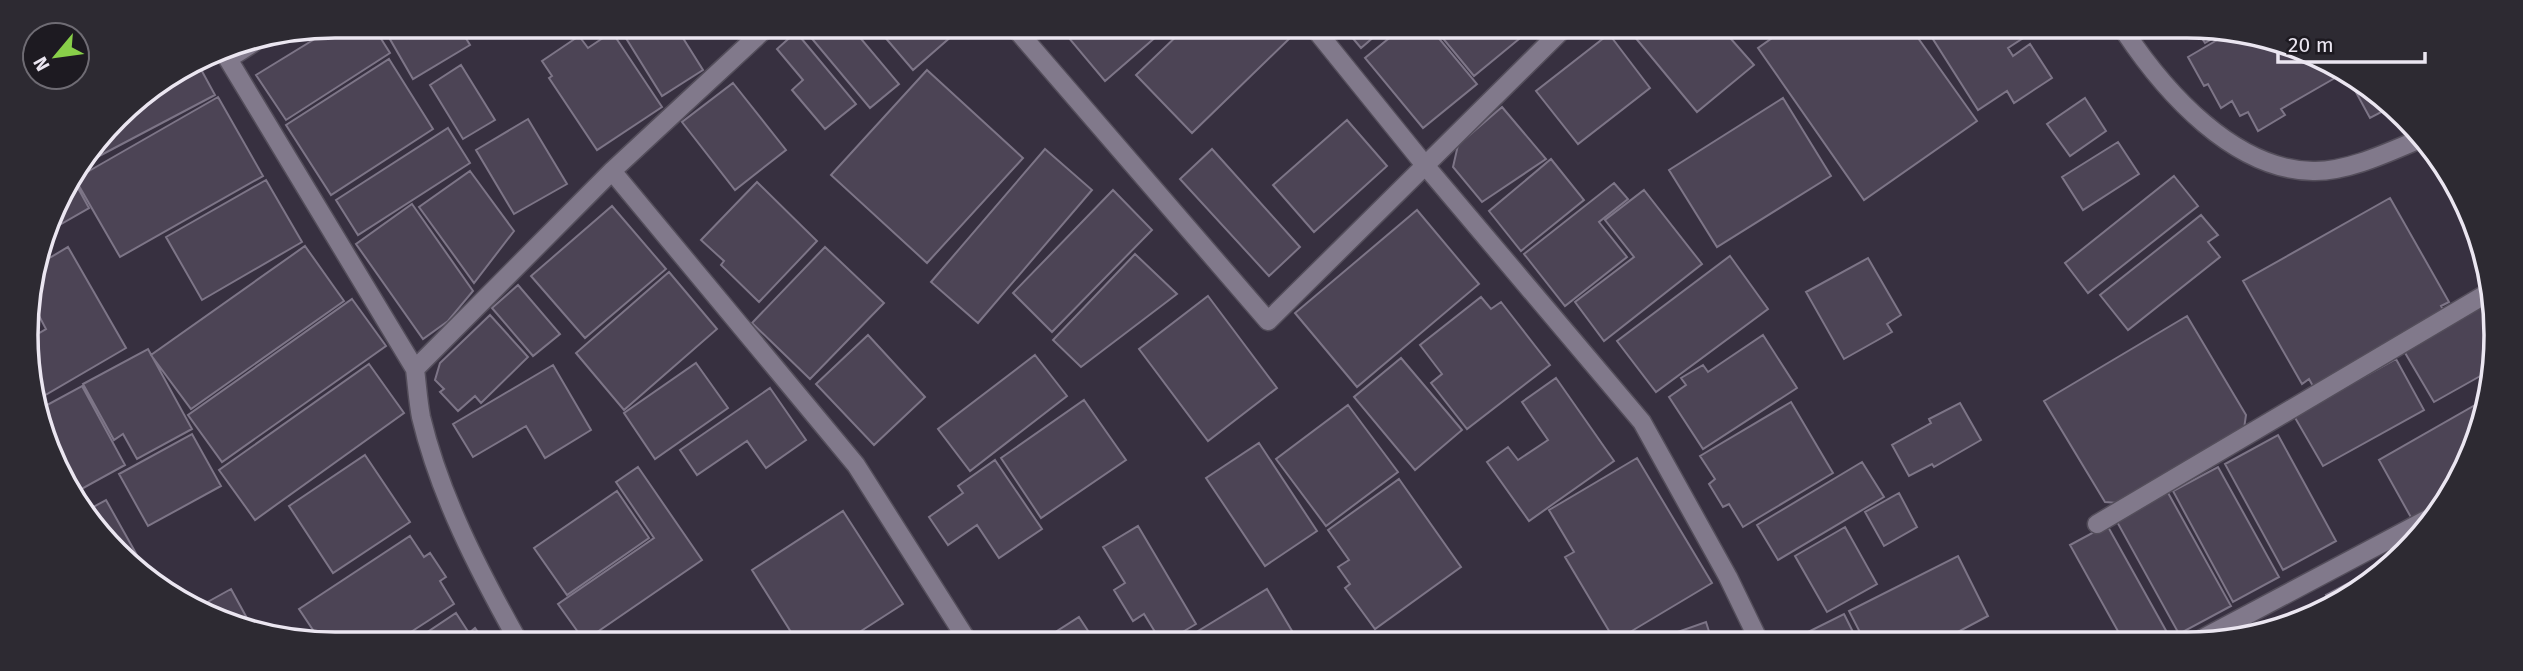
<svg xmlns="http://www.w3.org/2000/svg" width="2523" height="671" font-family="'Fira Sans',sans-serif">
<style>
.building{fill:#4c4455;stroke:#7d7587;stroke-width:2}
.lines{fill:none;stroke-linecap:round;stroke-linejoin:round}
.minor-casing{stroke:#544e5b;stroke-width:21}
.minor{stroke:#81798b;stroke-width:18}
.rim{fill:none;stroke:#ebe6f1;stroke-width:3.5}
</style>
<rect width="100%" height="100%" fill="#373040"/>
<path class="building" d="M336 26H373L390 53 286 120 256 75Z
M392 26 459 27 470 45 413 79 387 34 394 30Z
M619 27H676L703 70 662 96Z
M803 28H852L899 84 870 108Z
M877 28H961L913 70Z
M1078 29H1165L1105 81 1068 37Z
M1184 29H1282L1290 38 1192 133 1136 75Z
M1345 29H1383L1361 48Z
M1399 30H1432L1477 84 1423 128 1365 58Z
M1436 30H1530L1474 76Z
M1629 30 1724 31 1754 65 1697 112Z
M1782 31H1913L1977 121 1864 200 1758 48Z
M1939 31H2034L2008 48 2013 56 2030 44 2052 78 2014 103 2007 91 1978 110 1931 36Z
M612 32 662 107 597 150 549 78 552 76 542 61 579 36 588 48Z
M796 32 856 104 825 129 792 90 803 80 777 49Z
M2198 32H2224L2205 43Z
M2231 32H2247L2327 65 2335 78 2281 109 2285 115 2258 131 2248 112 2240 116 2232 101 2221 108 2208 84 2204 86 2188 57Z
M1609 34 1650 88 1578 144 1536 91Z
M389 59 433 129 331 195 286 125Z
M197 62 215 95 86 163 131 103Z
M461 65 495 120 463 139 430 85Z
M927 70 1023 158 927 263 831 175Z
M2345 72 2359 78 2389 108 2370 118Z
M733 83 786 150 735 190 682 122Z
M218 97 263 176 120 257 75 179Z
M1783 98 1831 176 1717 247 1669 170Z
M2085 98 2106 131 2070 156 2047 124Z
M1502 107 1546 159 1482 202 1453 167 1458 145Z
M528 119 567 184 514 214 476 150Z
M1347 120 1387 166 1314 232 1273 185Z
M448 128 470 163 358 235 336 200Z
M2118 142 2139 174 2083 210 2062 177Z
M1045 149 1092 190 978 323 931 282Z
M1212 149 1300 247 1269 276 1180 179Z
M1551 159 1584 200 1521 251 1489 211Z
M470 171 514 231 474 283 419 207Z
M2174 176 2198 206 2088 293 2065 263Z
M73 179 89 208 49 231 58 198Z
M266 180 302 242 202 300 166 237Z
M757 182 817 241 759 302 721 265 724 261 701 240Z
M1614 183 1628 199 1599 222 1627 257 1565 306 1524 254Z
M1113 190 1152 230 1052 332 1013 293Z
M1644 190 1702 264 1604 341 1575 302 1634 257 1605 220Z
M2390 198 2449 302 2441 306 2446 314 2314 388 2309 379 2302 384 2243 281Z
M412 204 473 291 448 321 423 339 356 244Z
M612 206 666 269 585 338 531 276Z
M1417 210 1479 284 1357 387 1295 313Z
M2201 215 2218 235 2208 242 2220 257 2128 330 2100 295Z
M305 246 344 301 191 409 151 355Z
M68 247 126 348 35 401 29 339 46 329 36 310 33 312 29 306 41 263Z
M825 247 884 303 810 379 752 323Z
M1135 254 1177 294 1081 367 1053 340Z
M1730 256 1768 309 1656 392 1617 341Z
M1868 258 1901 315 1887 324 1892 332 1844 359 1806 292Z
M669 272 717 329 624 410 576 353Z
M518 285 560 334 533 356 492 308Z
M1208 296 1277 388 1208 441 1139 349Z
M1481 297 1491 309 1501 302 1550 365 1467 429 1431 383 1442 374 1420 345Z
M352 299 386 346 222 462 188 415Z
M2487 303 2491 310V370L2434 402 2404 351Z
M490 315 528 357 481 403 475 396 458 411 440 392 444 389 435 380 440 363Z
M2187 316 2246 415 2244 429 2118 503 2105 502 2044 401Z
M868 335 925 397 874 445 816 384Z
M1763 335 1797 388 1703 449 1669 397 1686 385 1681 378 1703 365 1708 372Z
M148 349 192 429 137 459 123 434 114 440 83 384Z
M1035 355 1067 396 970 471 938 429Z
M1401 358 1462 430 1415 470 1354 397Z
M2396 359 2424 410 2323 466 2294 416Z
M696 363 728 408 655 459 624 413Z
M369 364 404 413 255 520 219 470Z
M553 365 591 430 545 458 526 426 473 457 453 424Z
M1556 378 1614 461 1529 521 1487 462 1508 447 1518 460 1548 440 1522 402Z
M82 386 125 465 78 491 55 452 36 411Z
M770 388 806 440 766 468 747 441 697 475 680 450Z
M2491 396 2456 490 2446 502 2413 521 2379 460Z
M1084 400 1126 460 1041 518 1001 458Z
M1791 402 1833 473 1743 527 1729 504 1723 507 1709 484 1715 479 1700 456Z
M1960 403 1981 440 1934 467 1932 464 1909 476 1892 445 1931 423 1929 419Z
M1348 405 1398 472 1326 526 1276 459Z
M192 434 221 486 148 526 119 474Z
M2278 435 2336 541 2283 570 2225 464Z
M1259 443 1317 531 1265 566 1206 478Z
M365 455 410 522 333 573 289 506Z
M1637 458 1712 583 1615 641 1565 557 1574 552 1549 510Z
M995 460 1042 529 999 558 977 525 948 545 929 517 963 493 958 486Z
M1862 462 1884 497 1778 560 1757 525Z
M638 467 702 560 587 639H583L558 604 654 538 616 482Z
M2218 467 2279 577 2233 602 2173 491Z
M1399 479 1461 567 1375 629 1345 588 1350 584 1338 567 1349 560 1328 530Z
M617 491 649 538 567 595 534 548Z
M2167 491 2231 606 2179 634 2116 520Z
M1899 493 1917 527 1884 546 1865 512Z
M106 500 147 573 90 524 84 512Z
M843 511 903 604 847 640H796L752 570Z
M2107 525 2169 636 2159 642H2124L2070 545Z
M1138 526 1196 624 1169 640H1160L1144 614 1133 621 1114 590 1125 583 1103 547Z
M1845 527 1877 584 1827 612 1795 556Z
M410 536 424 557 430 553 446 577 440 581 454 604 400 639H319L299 609Z
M1958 556 1988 616 1939 642H1865L1849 611Z
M2398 557 2399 559 2332 607 2326 595Z
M231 589 254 631 195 609Z
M1267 589 1298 641 1185 640V639Z
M456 613 469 633 475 628 483 639H417Z
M1844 614 1858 642 1790 641Z
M1079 617 1094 640H1043Z
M1706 622 1712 641H1652Z"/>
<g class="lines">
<g class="minor-casing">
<path id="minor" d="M1015 28 1268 321 1562 30
M1315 29 1424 164 1642 422 1728 577 1759 641
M2125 32C2165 92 2234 170 2313 171 2347 172 2389 152 2420 139
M253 43 228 59 415 369C417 385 418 401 421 417 440 496 478 569 517 639
M612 171 856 465 967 640
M415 369 612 171 766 28
M2097 524 2491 291
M2196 642 2437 514"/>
</g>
<use href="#minor" class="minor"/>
</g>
<path d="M0 0H2523V671H0ZM335 38H2187A297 297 0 0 1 2484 335V335A297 297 0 0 1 2187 632H335A297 297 0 0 1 38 335V335A297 297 0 0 1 335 38Z" fill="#2d2a32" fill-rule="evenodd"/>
<path class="rim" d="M335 38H2187A297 297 0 0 1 2484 335V335A297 297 0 0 1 2187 632H335A297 297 0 0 1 38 335V335A297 297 0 0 1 335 38Z"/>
<g transform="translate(56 56) rotate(241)"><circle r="33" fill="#1d1a21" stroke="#6f6c74" stroke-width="2"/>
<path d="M0-5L12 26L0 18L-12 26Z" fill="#88cf49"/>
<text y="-10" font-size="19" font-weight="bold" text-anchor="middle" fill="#ebe6f1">N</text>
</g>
<path d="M2278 52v10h147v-10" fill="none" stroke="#ebe6f1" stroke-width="3.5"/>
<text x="2288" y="52" font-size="21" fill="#ebe6f1" stroke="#1d1a21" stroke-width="5" paint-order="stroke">20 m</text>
</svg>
